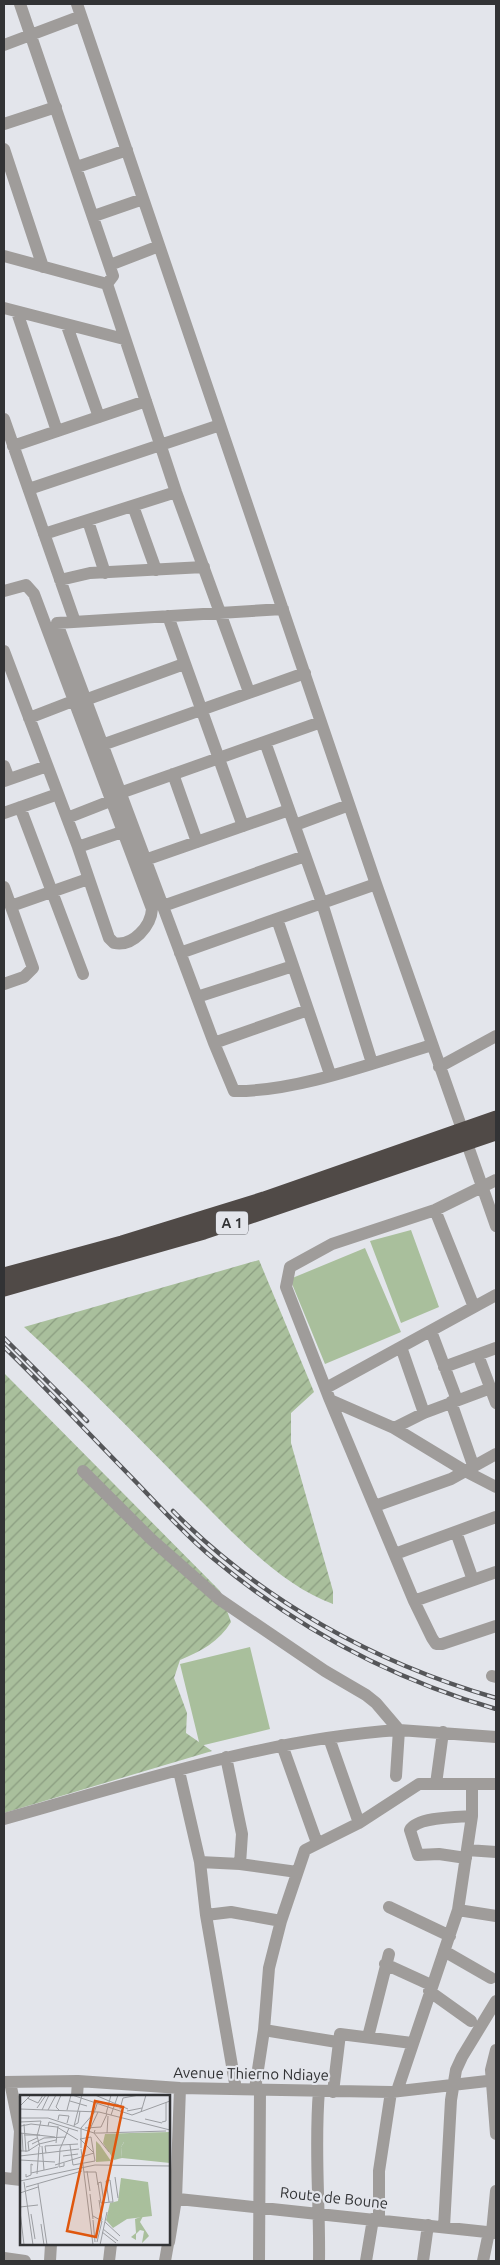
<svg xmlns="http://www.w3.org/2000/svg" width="500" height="2265" font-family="Ubuntu,sans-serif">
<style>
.garden{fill:url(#garden-furrows)}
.pitch{fill:#a9bf9c}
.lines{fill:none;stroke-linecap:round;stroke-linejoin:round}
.minor{stroke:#9f9c9a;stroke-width:12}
.highway{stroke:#504a47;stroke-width:15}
.rail-casing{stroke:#555659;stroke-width:4.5}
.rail{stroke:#e3e5eb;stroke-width:2.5;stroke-dasharray:8;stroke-linecap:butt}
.labels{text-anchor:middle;stroke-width:4.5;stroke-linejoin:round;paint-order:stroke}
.shield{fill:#e3e5eb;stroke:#67686c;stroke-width:1}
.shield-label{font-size:14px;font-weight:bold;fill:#323335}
.street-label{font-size:15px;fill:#323335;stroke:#e3e5eb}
.inset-road{fill:none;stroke:#9c9ea2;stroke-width:1}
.view{fill:#df570e;fill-opacity:0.15;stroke:#df570e;stroke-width:2.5}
.inset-edge{fill:none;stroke:#323335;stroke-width:2.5}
</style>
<defs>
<pattern id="garden-furrows" width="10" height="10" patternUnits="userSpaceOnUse" patternTransform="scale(1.25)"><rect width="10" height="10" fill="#a9bf9c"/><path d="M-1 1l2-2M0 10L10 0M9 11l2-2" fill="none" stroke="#8a9c80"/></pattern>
</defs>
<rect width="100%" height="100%" fill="#e3e5eb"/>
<path class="garden" d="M259 1260 314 1392 291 1413V1443L333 1591V1604C277 1584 226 1525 184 1484 132 1431 79 1377 24 1327Z
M4 1373 220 1591 231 1622C220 1641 200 1652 180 1660L174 1678 187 1713 186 1733 212 1751 4 1813Z"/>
<path class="pitch" d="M411 1230 439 1307 401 1323 370 1241Z
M365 1248 401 1332 325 1364 290 1279Z
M250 1647 270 1729 200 1746 180 1664Z"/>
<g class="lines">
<path class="minor" d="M77 4 376 884 496 1226
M4 45 81 16
M4 124 56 107
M4 149 43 267
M77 167 127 150
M94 216 143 199
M4 256 107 284 113 276 20 4
M110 265 159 246
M107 284 176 492 249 692
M4 308 124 339
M17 312 57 431
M67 326 99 417
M4 419 75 622
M13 446 146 401
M29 489 220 425
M133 506 156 570
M88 521 105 573
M44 534 176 492
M60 580 90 573 204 567
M4 591 26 585 34 594 152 909C151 926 133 947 114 943L109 938 78 847 4 651
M283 609 57 623 214 1043 234 1091C295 1092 373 1063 432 1045
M168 616 243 826
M85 700 184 664
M29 718 73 701
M265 742 322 903 372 1063
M102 745 305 673
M4 766 9 779
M173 774 197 842
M4 781 47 766
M120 793 321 722
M20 807 83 974
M4 813 58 794
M67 818 118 798
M295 825 349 805
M78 847 122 832
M145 860 289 810
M4 887 33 968 24 977 4 984
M11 906 88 879
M163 906 305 856
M277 919 330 1074
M180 953 376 884
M197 997 293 966
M214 1043 308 1010
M439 1067 496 1036
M496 1180 435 1210 332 1244 290 1267 286 1287 330 1400 414 1601 432 1638 436 1644H442L496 1626
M435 1210 474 1307
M431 1331 457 1400
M401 1347 424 1413
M478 1355 496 1403
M444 1367 496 1348
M326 1388 496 1295
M330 1400 394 1428 465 1471 496 1487
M451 1402 473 1465
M394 1428 424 1413 491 1388
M83 1471 151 1539 219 1599 325 1671 366 1695 376 1703 399 1730 496 1737
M375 1506 451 1479 496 1454
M456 1532 473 1580
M395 1554 496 1517
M414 1601 496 1572
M492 1676 496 1677
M329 1738 359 1823
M282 1745 317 1843
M226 1757 242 1834 240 1864
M179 1771 200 1862 206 1915 236 2089
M436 1784 443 1732
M4 1819C134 1783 264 1739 399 1730L396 1776
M467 1850 496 1852
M466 1858 439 1854 418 1855 410 1830C417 1817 457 1817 472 1816
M200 1862 240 1864 297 1872
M389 1907 450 1936
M458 1910 496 1916
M206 1915 231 1912 281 1921
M444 1951 491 1978
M385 1964 431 1985
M429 1991 471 2021
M264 2030 337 2042
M368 2037 389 1954
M496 2050 491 2070 496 2134
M4 2082 78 2081 180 2088 391 2092 496 2080
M10 2082 20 2131 17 2179
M255 2089 264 2030 269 1968 281 1921 305 1850 359 1823 419 1784H496
M397 2091 458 1910 472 1816V1785
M333 2092 340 2034 412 2043
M77 2096 78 2081
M4 2178 21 2180
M169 2198 496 2233
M379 2220V2171L391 2092
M444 2227 451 2100 456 2070 462 2057 496 2001
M492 2232 496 2191
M169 2242 176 2199 180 2088
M4 2258 25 2261
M50 2261 51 2244
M109 2261 111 2244
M165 2261 168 2244
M259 2261 260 2089
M319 2261C320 2205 314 2148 319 2091
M366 2261 373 2219
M423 2261 428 2225
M483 2261 489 2232"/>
<path class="highway" d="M4 1275 122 1243 264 1199 496 1118
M4 1289 204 1232 496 1133"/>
<g class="rail-casing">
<path id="rail" d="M4 1338 87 1421
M4 1347C49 1391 92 1437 136 1482 161 1508 186 1536 214 1559 298 1629 392 1679 496 1709
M173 1511C262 1601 375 1663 496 1698"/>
</g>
<use href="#rail" class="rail"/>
</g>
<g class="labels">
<rect class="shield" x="216" y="1211.5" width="32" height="23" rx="4"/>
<g class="shield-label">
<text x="232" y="1228">A 1</text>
</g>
<g class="street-label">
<text transform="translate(251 2074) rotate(1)" y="5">Avenue Thierno Ndiaye</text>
<text transform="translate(334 2198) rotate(6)" y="5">Route de Boune</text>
</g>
</g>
<g transform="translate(20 2095)">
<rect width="150" height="150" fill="#e3e5eb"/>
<path d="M150 37V68L102 63 101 52 110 38ZM101 83 128 87 132 121 107 124 93 133 86 125 90 108 98 106Z" fill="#a9bf9c"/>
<path d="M123 121 120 127 129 141 122 148 124 136 120 135 116 139V145L111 142 116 138 115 124Z" fill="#a9bf9c"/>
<path d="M110 38 113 42 110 50 104 47 101 52 102 63 94 65 83 48 85 39ZM76 46 80 50 91 66 76 67Z" fill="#a9bf9c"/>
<path class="inset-road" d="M52 0 112 20 150 6M75 0 108 14M7 3 18 8 23 0M50 6 67 11M0 11 11 0M17 13 26 0M0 14 79 17 150 35M100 14 103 3 119 0M22 15 29 0M28 15 36 0M39 15 36 12 41 0M47 15 51 0M107 16 122 13M121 17 126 0M86 19 91 0M91 20 98 0M0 23H28L74 38 89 57M125 24 142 28M38 25 39 20 49 21 47 28M0 27 21 26 17 41 20 52M142 27 146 26V7M4 29 6 57M54 30 58 28 60 16M1 31 11 29 37 32 58 45M28 31 29 27 58 36M54 31 62 0M65 33 81 32 87 19M70 34 78 17M75 35 74 38H81L146 36M0 38 35 42M2 38 3 56M87 38 88 21M4 40H20M60 44 74 58M36 48 38 31M12 49 24 43 46 42M50 50 53 70 75 66 71 42 60 44M22 51 24 75M0 52 1 56H8L19 49 36 45M61 53V33L74 18 77 9M61 54 73 150M9 56 8 47 17 43M26 58 25 51 58 49M0 61 59 54M43 61 58 59M0 65 35 67M44 68V71L39 72 40 54 49 33M35 70 74 58M67 76 70 96M64 77H76L78 90M11 78 38 72M6 79V82L11 80V69L13 70M17 79 19 52M95 82 98 103M0 86 75 70 150 71M4 87 13 150M18 89 27 150M6 92 62 76M0 98 18 92M70 99 73 124M79 105 82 125M84 108 81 87 78 88 81 108H82L91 107H93L90 85 86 86 89 107M0 112 18 110M0 116 4 150M11 119 15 144M73 121 82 126 77 147M73 125 75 147M85 127 100 141M21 129 24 150M83 134 98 146M82 137 96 148M80 150 87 117"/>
<path class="view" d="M75 6 103 12 76 142 47 136Z"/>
<rect width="150" height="150" class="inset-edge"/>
</g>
<rect width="500" height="2265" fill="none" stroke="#323335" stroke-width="10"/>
</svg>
